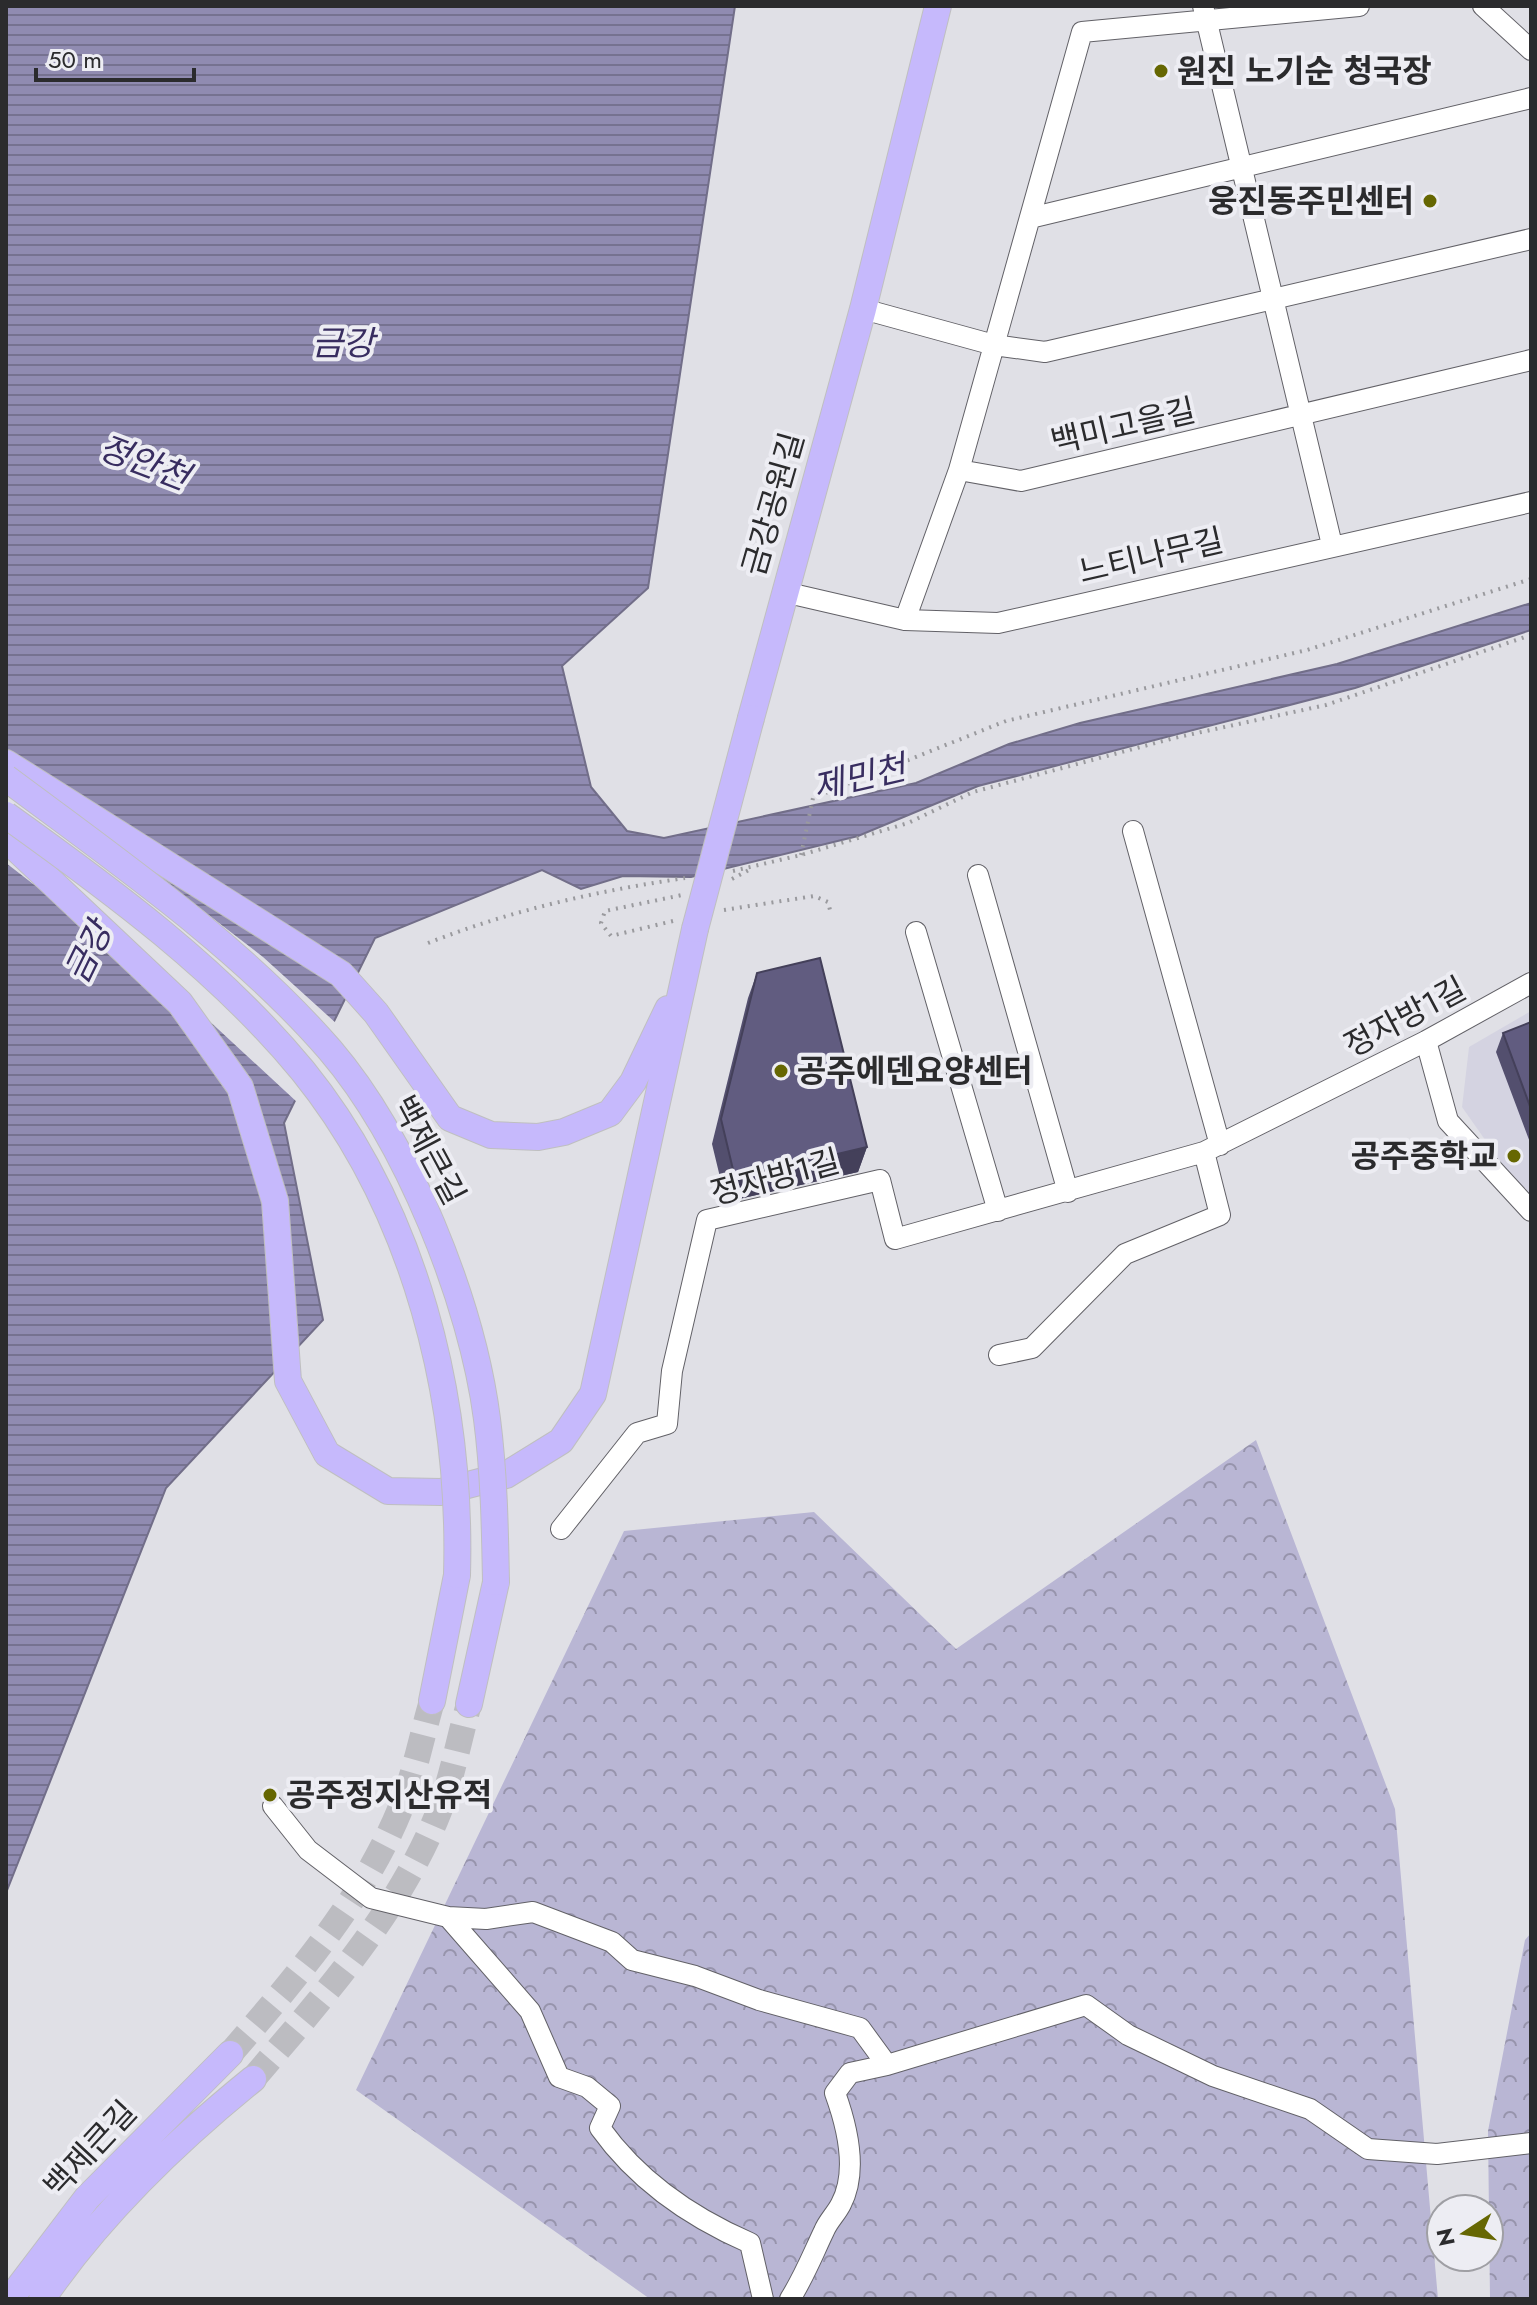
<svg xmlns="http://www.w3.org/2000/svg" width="1537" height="2305" font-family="Jost,'Noto Sans KR',sans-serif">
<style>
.built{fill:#d4d3e1}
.forest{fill:url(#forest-crowns)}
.water{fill:url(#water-rules);stroke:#726e89;stroke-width:2}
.pier{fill:#e0e0e6}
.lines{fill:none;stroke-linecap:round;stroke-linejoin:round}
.major-tunnel{stroke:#bcbcc1;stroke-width:26;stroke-dasharray:26 13;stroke-linecap:butt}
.minor-casing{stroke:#626167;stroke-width:22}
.major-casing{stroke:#bfbfc0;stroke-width:28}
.path{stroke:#9a9a9e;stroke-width:4;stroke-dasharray:2 6;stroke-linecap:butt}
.minor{stroke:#fff;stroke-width:20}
.major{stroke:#c6b9fc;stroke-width:26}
.major-bridge-casing{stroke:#bfbfc0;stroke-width:28;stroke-linecap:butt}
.major-bridge{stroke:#c6b9fc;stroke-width:26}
.wall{fill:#534f6e}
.shaded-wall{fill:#44405a}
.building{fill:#615c80;stroke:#44405a;stroke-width:2}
.poi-dot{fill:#666702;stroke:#ededf3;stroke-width:3}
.labels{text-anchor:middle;stroke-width:8;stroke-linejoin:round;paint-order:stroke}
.poi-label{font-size:32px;font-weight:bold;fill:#2b2b2d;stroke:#ededf3;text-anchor:start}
.street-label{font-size:32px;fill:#2b2b2d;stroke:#ededf3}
.water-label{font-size:34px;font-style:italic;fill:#382d60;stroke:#ededf3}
</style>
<defs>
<pattern id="forest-crowns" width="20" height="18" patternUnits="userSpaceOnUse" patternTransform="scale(2)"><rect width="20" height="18" fill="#b9b6d4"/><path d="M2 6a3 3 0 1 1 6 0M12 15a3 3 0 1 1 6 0" fill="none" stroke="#9794ac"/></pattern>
<pattern id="water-rules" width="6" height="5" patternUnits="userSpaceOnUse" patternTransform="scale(2)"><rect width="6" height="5" fill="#908bb1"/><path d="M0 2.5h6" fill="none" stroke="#767290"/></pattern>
</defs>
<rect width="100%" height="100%" fill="#e0e0e6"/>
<path class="built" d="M1531 1011V1205L1462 1107 1469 1047Z"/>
<path class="forest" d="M1256 1440 1395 1809 1438 2299H650L356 2090 624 1531 814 1512 956 1649Z
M1531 1933V2299H1490L1488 2131 1525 1940Z"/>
<path class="water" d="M6 6H735L648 588 562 666 591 787 627 831 664 838 916 783 1009 744 1080 723 1337 664 1531 603V630L1355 688 978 786 858 836 691 877 623 876 581 889 542 870 375 938 284 1123 323 1320 166 1488 6 1893Z"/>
<path class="pier" d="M6 759 263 957 337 1024 298 1103 205 1017 6 863Z"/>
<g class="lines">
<path class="major-tunnel" d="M230 2054C294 1980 364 1899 401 1807 415 1773 422 1735 432 1701
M253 2079C321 1999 394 1918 435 1821 451 1785 458 1742 469 1704"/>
<g class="minor-casing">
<path id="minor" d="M1203 6 1332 545
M1483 6 1531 50
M1030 218 1531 98
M863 309 994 345 1045 352 1531 239
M959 470 1021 481 1531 360
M784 592 905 620 998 623 1531 502
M905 620 959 470 1082 32 1359 6
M1133 831 1220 1145
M978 875 1068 1192
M916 932 998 1211
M1426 1041 1448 1121 1531 1211
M999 1355 1032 1348 1125 1254 1220 1215 1204 1152
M561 1529 637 1433 667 1424 672 1371 707 1220 880 1180 895 1239 1204 1152 1426 1041 1531 983
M273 1806 308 1850 371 1898 448 1917 486 1919 533 1912 612 1942 632 1960 695 1976 759 2000 860 2028 887 2065 1086 2005 1128 2035 1213 2076 1310 2109 1368 2149 1437 2154 1531 2143
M448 1917 530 2011 559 2077 587 2087 610 2106 600 2128C638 2181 690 2217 750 2243L763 2299
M790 2299C804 2277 813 2254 824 2231 828 2221 836 2214 841 2204 858 2172 847 2126 835 2093L850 2073 887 2065"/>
</g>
<g class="major-casing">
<path id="major" d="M751 718 863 309 938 6
M6 763 341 974 376 1013 450 1118 491 1135 538 1137 564 1132 610 1113 633 1082 668 1009
M6 839 180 1003 240 1087 275 1201 288 1381 327 1454 388 1491 441 1492 506 1475 561 1441 593 1394 695 929
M432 1701 457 1575
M469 1704 496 1582
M10 2299 87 2198 230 2054
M42 2299C100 2214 174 2143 253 2079"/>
</g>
<path class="path" d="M801 855 813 798 1006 721 1307 650 1531 579
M733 871 801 855 908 823 973 792 1174 738 1326 705 1531 635
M732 879 749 870
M724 910 814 896 828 902 831 914
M673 921 611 936 601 923 605 911 682 895
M428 943C512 910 597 891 685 878"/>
<use href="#minor" class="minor"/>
<use href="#major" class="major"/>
<g class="major-bridge-casing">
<path id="major-bridge" d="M6 778C116 860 240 946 330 1050 407 1140 472 1302 487 1419 494 1473 495 1528 496 1582
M6 815C111 890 220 970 303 1071 416 1211 462 1398 457 1575
M695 929 751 718"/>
</g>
<use href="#major-bridge" class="major-bridge"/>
</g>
<path class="wall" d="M757 973 867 1147 858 1172 726 1202 712 1144 748 998Z
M1531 1022V1145L1496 1052 1503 1033Z"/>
<path class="shaded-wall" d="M867 1147 858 1172 726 1202 735 1178Z"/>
<path class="building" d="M820 958 867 1147 735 1178 721 1119 757 973Z
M1531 1022V1109L1503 1033Z"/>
<g class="poi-dot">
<circle cx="1161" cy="71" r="8"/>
<circle cx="1430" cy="201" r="8"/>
<circle cx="781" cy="1071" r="8"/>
<circle cx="1514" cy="1156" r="8"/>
<circle cx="270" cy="1795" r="8"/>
</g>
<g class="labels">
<g class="poi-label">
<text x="1177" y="82">원진 노기순 청국장</text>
<text x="1414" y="212" text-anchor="end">웅진동주민센터</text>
<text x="797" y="1082">공주에덴요양센터</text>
<text x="1498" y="1167" text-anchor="end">공주중학교</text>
<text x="286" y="1806">공주정지산유적</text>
</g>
<g class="street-label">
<text transform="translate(1123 426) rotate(-13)" y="11">백미고을길</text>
<text transform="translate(773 504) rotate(-74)" y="11">금강공원길</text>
<text transform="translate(1151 556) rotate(-13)" y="11">느티나무길</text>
<text transform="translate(1405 1017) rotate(-28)" y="11">정자방1길</text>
<text transform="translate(429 1150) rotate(62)" y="11">백제큰길</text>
<text transform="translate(775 1177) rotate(-15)" y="11">정자방1길</text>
<text transform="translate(90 2149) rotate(-47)" y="11">백제큰길</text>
</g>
<g class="water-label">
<text x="343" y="355">금강</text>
<text transform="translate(144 462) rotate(21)" y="12">정안천</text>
<text transform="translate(859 777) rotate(-13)" y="12">제민천</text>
<text transform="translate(88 952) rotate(-64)" y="12">금강</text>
</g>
</g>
<rect width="1537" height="2305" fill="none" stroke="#2b2b2d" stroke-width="16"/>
<g transform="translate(1465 2233) rotate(258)"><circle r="38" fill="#ededf3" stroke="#9f9fa4" stroke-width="2"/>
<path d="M0-6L14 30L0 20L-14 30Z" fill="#666702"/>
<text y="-12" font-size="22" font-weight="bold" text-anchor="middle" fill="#2b2b2d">N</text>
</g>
<path d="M36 68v12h158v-12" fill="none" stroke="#2b2b2d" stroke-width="4"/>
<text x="48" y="68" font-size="24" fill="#2b2b2d" stroke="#ededf3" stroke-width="6" paint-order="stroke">50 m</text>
</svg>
